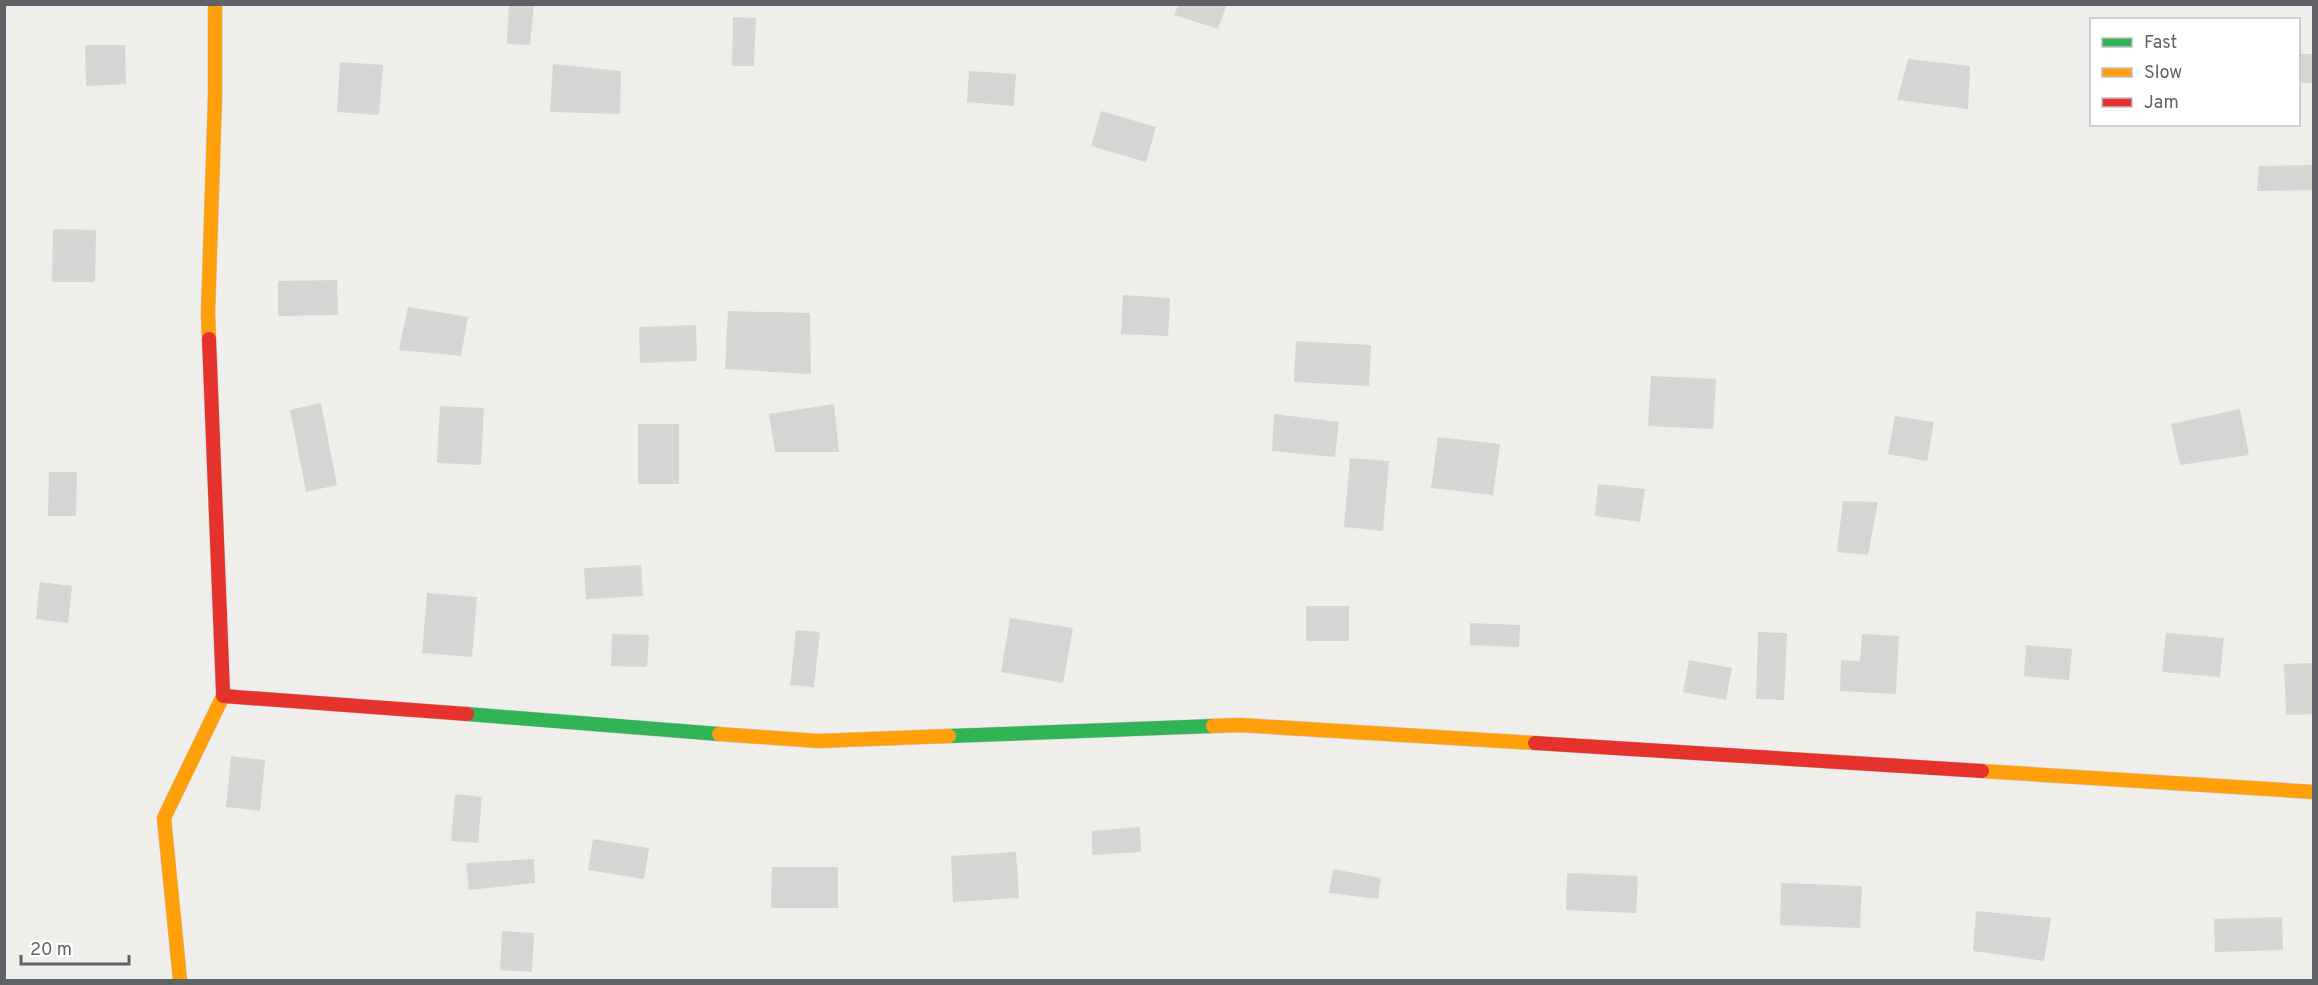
<svg xmlns="http://www.w3.org/2000/svg" width="2318" height="985" font-family="Overpass,sans-serif">
<style>
.building{fill:#d6d5d3}
.lines{fill:none;stroke-linecap:round;stroke-linejoin:round}
.fast-casing{stroke:#cacacb;stroke-width:15}
.slow-casing{stroke:#cacacb;stroke-width:15}
.jam-casing{stroke:#cacacb;stroke-width:15}
.fast{stroke:#30b455;stroke-width:14}
.slow{stroke:#ff9f0a;stroke-width:14}
.jam{stroke:#e5322d;stroke-width:14}
</style>
<rect width="100%" height="100%" fill="#efeeea"/>
<path class="building" d="M509 4H534L530 45 507 44Z
M1179 4H1227L1218 29 1174 15Z
M733 17 756 18 754 66H732Z
M85 45H125L126 84 86 86Z
M2298 54H2314V83H2298Z
M1908 59 1970 66 1968 109 1897 100Z
M340 62 383 65 379 115 337 112Z
M553 64 621 71 620 114 550 112Z
M969 71 1016 74 1014 106 967 102Z
M1101 111 1156 127 1146 162 1091 146Z
M2313 165 2314 190 2257 191 2259 166Z
M53 229 96 230 95 282H52Z
M337 280 338 315 278 316V281Z
M1123 295 1170 298 1168 336 1121 334Z
M408 307 468 317 461 356 399 350Z
M728 311 810 313 811 374 725 369Z
M696 325 697 361 640 363 639 327Z
M1296 341 1371 345 1369 386 1294 382Z
M1651 376 1716 379 1713 429 1648 426Z
M321 403 337 485 306 492 290 410Z
M834 404 839 452H775L769 414Z
M440 406 484 408 481 465 437 463Z
M2240 409 2249 455 2180 465 2171 424Z
M1274 414 1339 422 1335 457 1272 451Z
M1895 416 1934 422 1927 461 1888 454Z
M638 424H679V484H638Z
M1438 437 1500 444 1493 495 1431 488Z
M1350 458 1389 461 1383 531 1344 527Z
M49 472H77L76 516H48Z
M1598 484 1645 489 1640 522 1595 516Z
M1843 501 1878 502 1868 555 1837 552Z
M641 565 643 596 586 599 584 568Z
M40 582 72 586 68 623 36 619Z
M427 593 477 597 472 657 422 653Z
M1306 606H1349V641H1306Z
M1010 618 1073 628 1063 683 1001 672Z
M1470 623 1520 625 1519 647 1470 645Z
M796 630 820 632 814 687 790 685Z
M1758 632 1787 633 1784 700 1756 699Z
M2166 633 2224 638 2220 677 2162 672Z
M612 634 649 635 647 667 611 666Z
M1862 634 1899 636 1896 694 1840 691 1841 660 1860 661Z
M2026 645 2072 649 2069 680 2024 676Z
M1689 660 1732 668 1726 700 1683 692Z
M2314 663V714L2286 715 2284 664Z
M231 756 265 760 260 811 226 807Z
M455 794 482 797 478 843 451 841Z
M1140 827 1141 852 1092 855V831Z
M593 839 649 848 644 879 588 870Z
M1016 852 1019 898 953 902 951 856Z
M534 859 535 883 469 890 466 863Z
M772 867H838V908H771Z
M1333 869 1381 878 1378 899 1329 893Z
M1567 873 1638 876 1636 913 1566 910Z
M1781 883 1862 886 1860 928 1780 925Z
M1976 911 2051 918 2044 961 1973 951Z
M2282 917 2283 950 2215 952 2214 919Z
M502 931 534 933 532 972 500 970Z"/>
<g class="lines">
<g class="fast-casing">
<path id="fast" d="M467 714 719 734
M949 736 1213 726"/>
</g>
<g class="slow-casing">
<path id="slow" d="M209 339 208 313 215 97V4
M1213 726 1239 725 1535 743
M719 734 818 741 949 736
M1982 771 2314 792
M180 980 164 818 223 696V692"/>
</g>
<g class="jam-casing">
<path id="jam" d="M209 339 223 692
M223 696 467 714
M1535 743 1982 771"/>
</g>
<use href="#fast" class="fast"/>
<use href="#slow" class="slow"/>
<use href="#jam" class="jam"/>
</g>
<rect width="2318" height="985" fill="none" stroke="#5f6368" stroke-width="12"/>
<rect x="2090" y="18" width="210" height="108" fill="#ffffff" stroke="#bfc1c3" stroke-width="1.5"/>
<rect x="2102" y="38" width="30" height="9" fill="#30b455" stroke="#bfc1c3" stroke-width="1.5"/>
<text x="2144" y="48" font-size="18" fill="#5f6368">Fast</text>
<rect x="2102" y="68" width="30" height="9" fill="#ff9f0a" stroke="#bfc1c3" stroke-width="1.5"/>
<text x="2144" y="78" font-size="18" fill="#5f6368">Slow</text>
<rect x="2102" y="98" width="30" height="9" fill="#e5322d" stroke="#bfc1c3" stroke-width="1.5"/>
<text x="2144" y="108" font-size="18" fill="#5f6368">Jam</text>
<path d="M21 955v9h108v-9" fill="none" stroke="#5f6368" stroke-width="3"/>
<text x="30" y="955" font-size="18" fill="#5f6368" stroke="#ffffff" stroke-width="4.5" paint-order="stroke">20 m</text>
</svg>
